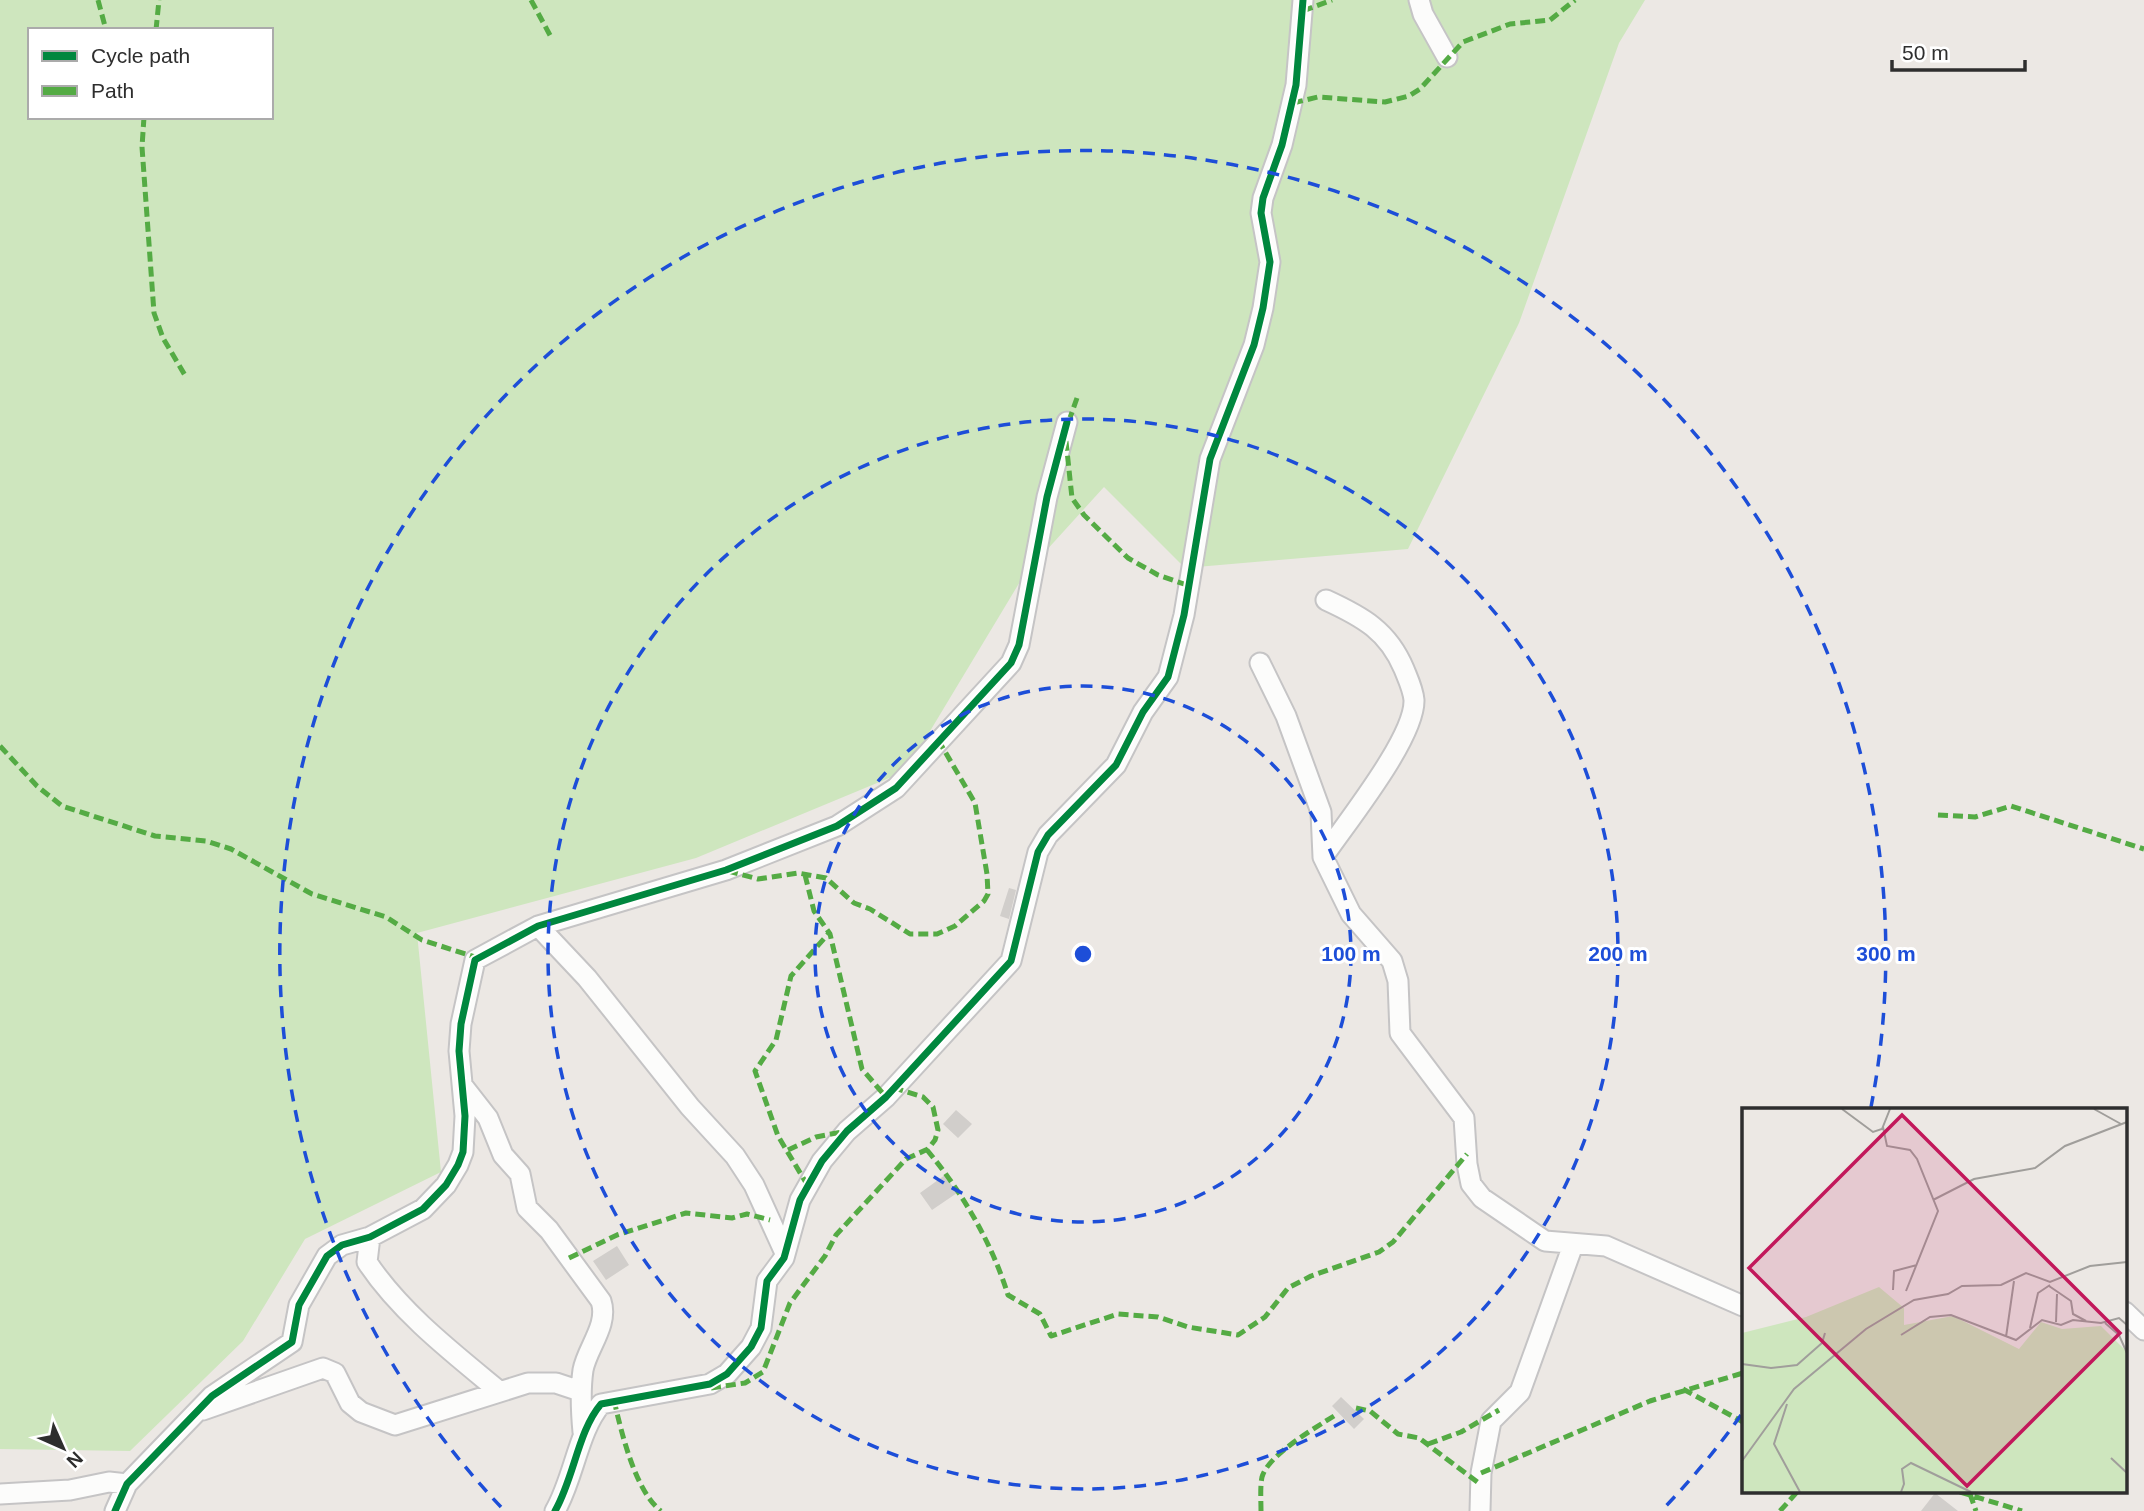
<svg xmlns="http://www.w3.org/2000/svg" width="2144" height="1511" font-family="Helvetica,sans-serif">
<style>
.green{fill:#cee6be;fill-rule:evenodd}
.building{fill:#d1cecb}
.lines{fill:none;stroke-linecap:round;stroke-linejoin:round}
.minor-casing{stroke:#c5c4c5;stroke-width:23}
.minor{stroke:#fcfcfb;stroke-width:19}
.quiet{stroke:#54ab44;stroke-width:5;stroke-dasharray:10 5;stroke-linecap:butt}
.cycleway-casing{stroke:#fff;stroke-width:11}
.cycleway{stroke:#00873e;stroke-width:7}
.ring{fill:none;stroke:#1d4ed8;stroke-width:3.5;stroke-dasharray:12 9}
.inset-road{fill:none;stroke:#a09e9b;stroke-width:2}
.view{fill:#c2185b;fill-opacity:0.15;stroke:#c2185b;stroke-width:3.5}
.inset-edge{fill:none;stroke:#2e2e2e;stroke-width:3.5}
.centre{fill:#1d4ed8;stroke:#fff;stroke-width:3.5}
.ring-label{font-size:21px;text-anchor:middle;font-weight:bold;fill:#1d4ed8;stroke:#fff;stroke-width:6;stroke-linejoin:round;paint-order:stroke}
</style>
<rect width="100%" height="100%" fill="#ece8e4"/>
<path class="green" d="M0 0H1645L1619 43 1519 323 1408 549 1185 568 1104 487 1024 575 906 771 696 858 417 933 441 1172 305 1239 243 1341 130 1451 0 1449ZM30 30H271V117H30Z"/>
<path class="building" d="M1009 888 1016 890 1009 919 1000 916Z
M956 1110 972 1124 958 1138 943 1124Z
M945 1175 957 1193 932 1210 920 1193Z
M617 1246 629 1265 606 1280 593 1261Z
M1341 1397 1364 1419 1354 1429 1332 1406Z
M1935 1493 1958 1511H1921Z"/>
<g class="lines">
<g class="minor-casing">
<path id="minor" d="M1419 0 1423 14 1447 57
M1260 663 1286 716 1321 812 1323 857 1351 914 1392 961 1398 981 1400 1033 1464 1118 1467 1164 1471 1184 1482 1198 1545 1241 1606 1246 1743 1306
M1323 857C1346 823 1415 738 1414 700 1413 689 1408 679 1404 669 1388 631 1363 617 1326 600
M538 926 587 978 690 1107 735 1156 754 1185 785 1253
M463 1086 488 1118 503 1155 520 1174 527 1208 549 1230 601 1301C609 1325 587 1348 583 1370 580 1391 581 1411 583 1432
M370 1237 367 1262C400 1312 453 1353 499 1391
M2125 1312 2144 1330
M203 1410 323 1368 335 1373 350 1403 361 1412 395 1425 528 1383H556L580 1391
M0 1494 70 1490 109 1482 127 1484
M115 1511 127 1484 212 1396 292 1342 299 1305 327 1256 342 1245 370 1237 423 1209 446 1185 458 1165 463 1152 465 1116 459 1051 461 1024 475 960 538 926 726 870 837 826 896 788 1011 663 1019 645 1047 497 1067 422
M555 1511C574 1478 578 1431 601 1404L710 1384 727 1374 751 1347 761 1328 767 1281 784 1258 800 1200 822 1161 847 1131 886 1097 1011 961 1038 852 1048 835 1116 765 1143 712 1168 677 1184 615 1210 459 1254 345 1263 308 1270 262 1261 213 1263 198 1282 145 1296 85 1303 0
M1480 1511 1481 1473 1491 1421 1520 1392 1573 1245"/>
</g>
<use href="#minor" class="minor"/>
<path class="quiet" d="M98 0 106 30
M531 0 551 37
M1303 11 1332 0
M156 30 159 0
M1293 103 1318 97 1385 102 1409 96 1420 89 1463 42 1510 24 1550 20 1575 0
M144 117 142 147 154 313 163 338 186 377
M1077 398 1065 432 1072 498 1084 515 1128 558 1158 575 1187 585
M0 746 37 786 62 806 155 836 206 841 231 849 312 894 386 917 422 940 478 958
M1938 815 1975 817 2011 806 2144 849
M728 871 758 879 798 873 826 878 854 903 870 909 910 934H937L955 926 984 901 988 894 987 874 975 803 940 743
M805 875 814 911 830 934 862 1069 886 1097
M788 1150 816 1137 847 1131
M927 1150C962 1192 992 1243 1008 1295L1040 1314 1051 1336 1118 1314 1158 1317 1188 1327 1238 1335 1265 1317 1288 1288 1311 1276 1379 1252 1393 1242 1467 1154
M808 1186 778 1136 755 1071 776 1040 791 976 829 933
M569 1258 617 1235 686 1213 732 1218 747 1214 770 1220
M711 1388 745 1383 763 1372 790 1303 825 1256 836 1235 906 1159 928 1149 935 1140 938 1130 933 1107 923 1097 895 1088
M1683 1389 1743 1422
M614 1400C621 1431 635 1491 661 1511
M1356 1408 1370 1411 1398 1434 1419 1438 1480 1484
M1428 1444 1461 1432 1499 1410
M1481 1473 1650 1401 1743 1373
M1960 1492 2022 1511
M1970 1494 1976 1511
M1261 1511C1261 1501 1260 1487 1262 1477 1268 1455 1315 1428 1334 1416
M1780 1511 1797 1492"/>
<g class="cycleway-casing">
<path id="cycleway" d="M115 1511 127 1484 212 1396 292 1342 299 1305 327 1256 342 1245 370 1237 423 1209 446 1185 458 1165 463 1152 465 1116 459 1051 461 1024 475 960 538 926 726 870 837 826 896 788 1011 663 1019 645 1047 497 1067 422
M555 1511C574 1478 578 1431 601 1404L710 1384 727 1374 751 1347 761 1328 767 1281 784 1258 800 1200 822 1161 847 1131 886 1097 1011 961 1038 852 1048 835 1116 765 1143 712 1168 677 1184 615 1210 459 1254 345 1263 308 1270 262 1261 213 1263 198 1282 145 1296 85 1303 0"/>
</g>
<use href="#cycleway" class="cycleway"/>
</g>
<g class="ring">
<circle cx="1083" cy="954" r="268"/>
<circle cx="1083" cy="954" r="535"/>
<path d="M1741 1415A803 803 0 0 1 1665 1507M501 1507A803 803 0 1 1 1871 1107"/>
</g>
<g transform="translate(1742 1108)">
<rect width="385" height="385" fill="#ece8e4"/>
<path d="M137 179 162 200V217L211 208 277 241 299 214 320 221 359 218 385 244V384H0V225L64 209Z" fill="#cee6be"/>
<path class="inset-road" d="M100 1 131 24 140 21 148 1M352 1 379 16M141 19 145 38 168 42 175 51 196 103 164 183M191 92 232 71 293 60 323 38 385 14M307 178 329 193 331 206 344 213M151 182 152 163 175 157M314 214 315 186M363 215 377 227 385 245M288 220 296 185 308 177M159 227 188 209 209 207 274 232 300 212 319 217 331 212 359 215 377 210 385 217M264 229 272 173M0 256 29 260 55 257 80 235 83 225M45 296 32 336 58 384M369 350 385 365M0 353 52 281 124 221 172 192 206 186 220 178 259 177 284 165 308 174 348 158 385 154M159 384 162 376 160 361 169 355 229 384"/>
<path class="view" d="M160 7 378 225 225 378 7 160Z"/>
<rect width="385" height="385" class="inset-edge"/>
</g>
<circle cx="1083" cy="954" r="10" class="centre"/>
<g class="ring-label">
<text x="1351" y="961">100 m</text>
<text x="1618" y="961">200 m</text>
<text x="1886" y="961">300 m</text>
</g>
<rect x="28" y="28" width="245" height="91" fill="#ffffff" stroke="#ababab" stroke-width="2"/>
<rect x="42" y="51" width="35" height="10" fill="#00873e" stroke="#ababab" stroke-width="2"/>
<text x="91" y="63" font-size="21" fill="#2e2e2e">Cycle path</text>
<rect x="42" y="86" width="35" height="10" fill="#54ab44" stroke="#ababab" stroke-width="2"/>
<text x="91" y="98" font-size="21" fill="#2e2e2e">Path</text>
<g transform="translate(63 1448) rotate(135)" stroke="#ffffff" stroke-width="5" paint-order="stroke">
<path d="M0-5L12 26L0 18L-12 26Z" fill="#2e2e2e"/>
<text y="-10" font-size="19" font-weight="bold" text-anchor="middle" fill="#2e2e2e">N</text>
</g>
<path d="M1892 60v10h133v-10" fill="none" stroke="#2e2e2e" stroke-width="3.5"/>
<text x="1902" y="60" font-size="21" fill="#2e2e2e" stroke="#ffffff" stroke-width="5" paint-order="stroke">50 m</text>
</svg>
